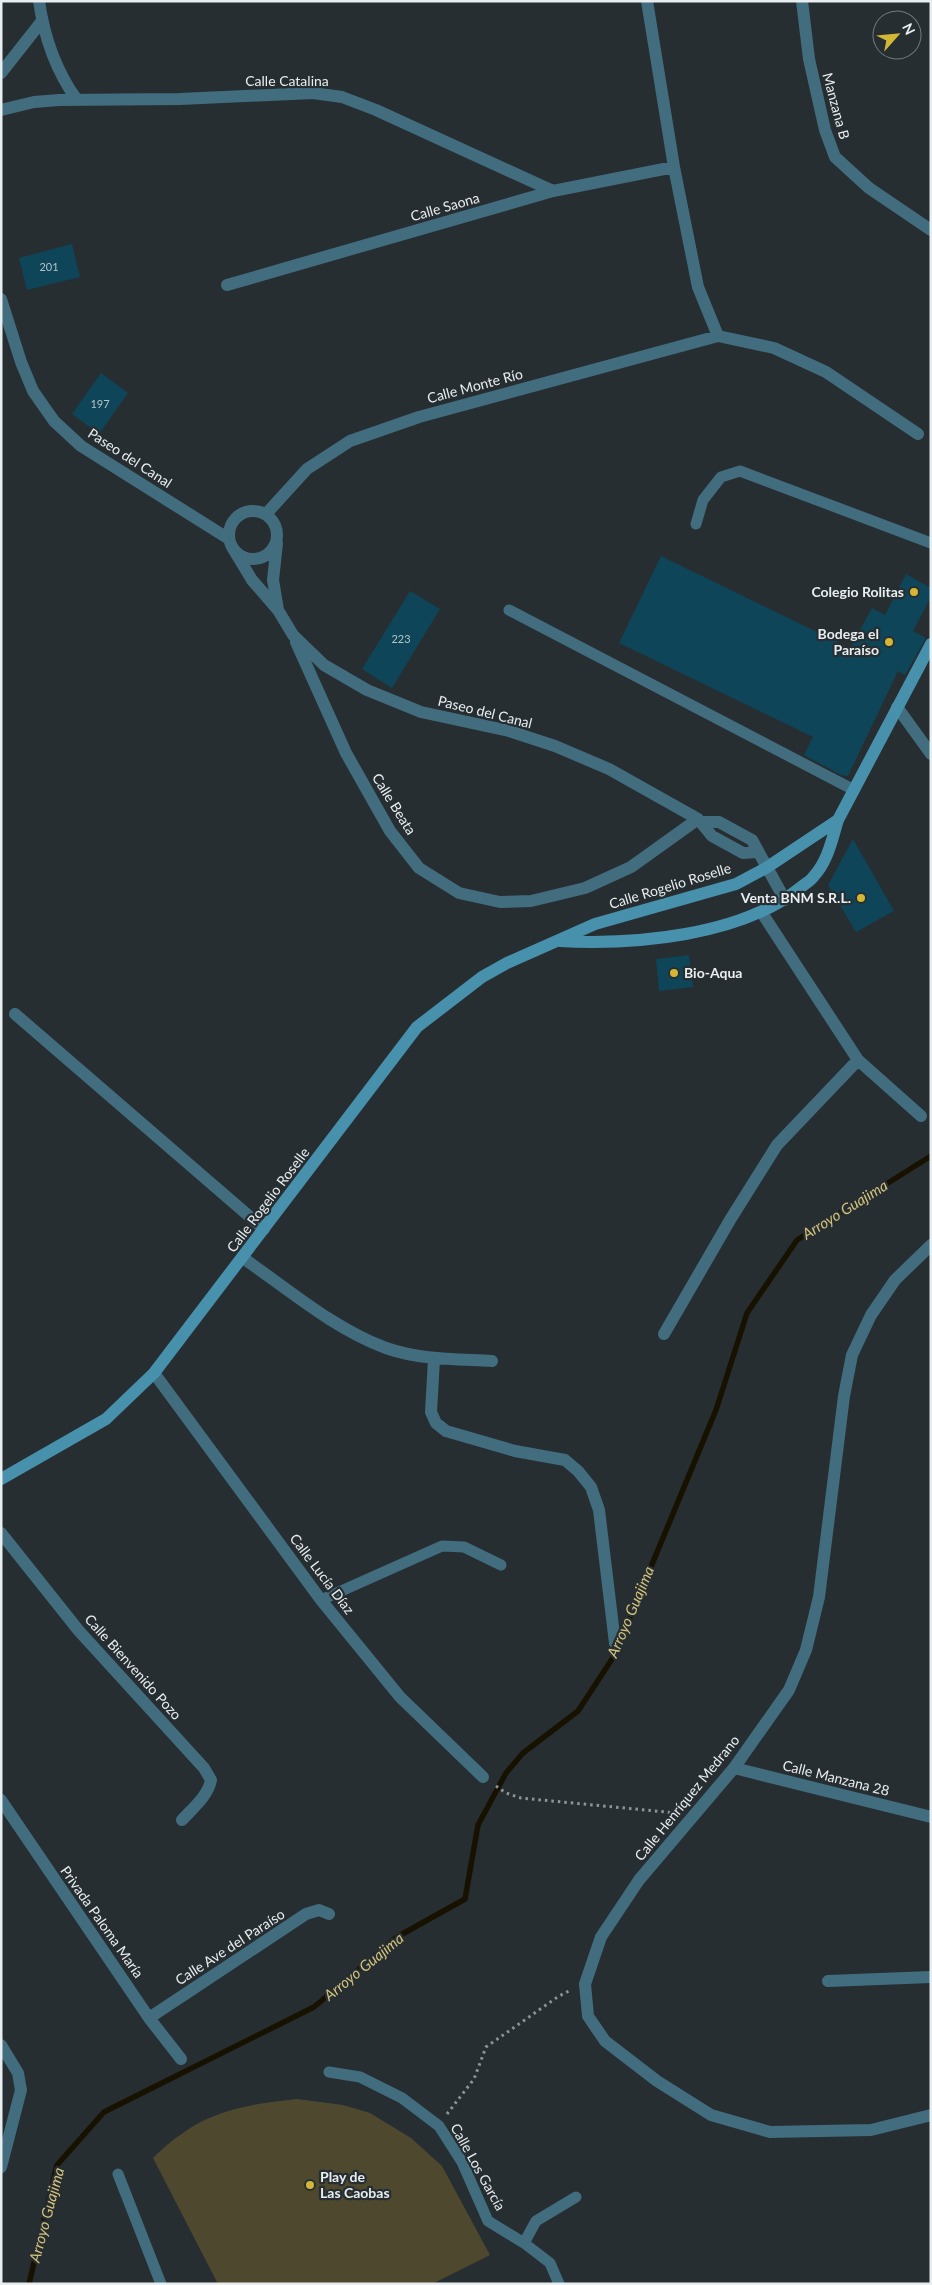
<svg xmlns="http://www.w3.org/2000/svg" width="932" height="2285" font-family="Lato,sans-serif">
<style>
.green{fill:#4e482f}
.lines{fill:none;stroke-linecap:round;stroke-linejoin:round}
.stream{stroke:#171200;stroke-width:5.5}
.building{fill:#0e4558}
.path{stroke:#8e9497;stroke-width:3;stroke-dasharray:2.5 4;stroke-linecap:butt}
.lane{stroke:#426d7f;stroke-width:11}
.street{stroke:#426d7f;stroke-width:12}
.secondary{stroke:#4891ad;stroke-width:12}
.poi-dot{fill:#d3b635;stroke:#272e32;stroke-width:2}
.labels{text-anchor:middle;stroke-width:4.5;stroke-linejoin:round;paint-order:stroke}
.number-label{font-size:11px;fill:#b2c3c9}
.street-label{font-size:14px;fill:#e8edef;stroke:#272e32}
.poi-label{font-size:14px;font-weight:bold;fill:#e8edef;stroke:#272e32;text-anchor:end}
.water-label{font-size:15px;font-style:italic;fill:#d4c37b;stroke:#272e32}
</style>
<rect width="100%" height="100%" fill="#272e32"/>
<path class="green" d="M297 2099 343 2105 370 2113 411 2138 442 2166 490 2255 432 2284H218L153 2158C162 2149 172 2140 183 2133 215 2109 258 2103 297 2099Z"/>
<g class="lines">
<path class="stream" d="M29 2284 57 2165 104 2112 314 2007 397 1937 465 1899 478 1825 506 1773 523 1753 578 1711 614 1656 716 1410 747 1313 797 1240 931 1156"/>
</g>
<path class="building" d="M72 244 80 277 27 290 19 258Z
M101 373 128 393 99 434 72 414Z
M661 556 850 648 872 608 885 615 906 574 931 588V597L913 631 926 638 905 675 898 671 848 776 841 775 804 755 813 737 619 643Z
M410 591 440 609 392 688 362 669Z
M853 839 894 911 856 932 828 885Z
M689 955 693 987 659 991 656 959Z"/>
<g class="lines">
<path class="path" d="M496 1786 506 1793 521 1798 676 1813
M447 2114 474 2079 486 2047 559 1996 571 1990"/>
<path class="lane" d="M696 524 703 500 721 477 740 471 931 543
M509 610 854 790
M321 1600 442 1546 464 1547 501 1565
M329 2072 360 2077 402 2098 439 2126 462 2162 488 2221 524 2243 550 2263 559 2284
M118 2174 161 2284
M524 2243 536 2221 576 2197"/>
<path class="street" d="M39 1C44 36 56 71 77 100
M647 1 674 167 698 287 718 336
M802 1 809 59 825 130 835 157 869 188 931 230
M1 73 42 21
M1 110 34 102 59 100 180 99 313 93 342 97 376 110 553 191
M227 285 553 191 674 167
M1 299 21 362 33 391 54 421 81 446 229 539
M229 535a24 24 0 1 1 48 0a24 24 0 1 1-48 0Z
M266 514 307 469 350 441 419 417 718 336 774 348 826 372 918 434
M277 543 273 580 278 610
M232 547 252 580 278 610 293 635 324 665 367 690 421 712 509 731 555 746 609 769 698 819 712 836 743 853 757 852
M296 642 346 753 390 831 419 868 459 893 500 902 531 901 585 888 631 867 698 819
M897 707 931 754
M702 822H719L752 840 785 900
M15 1014 264 1229
M858 1060 921 1116
M931 1245 895 1280 871 1315 852 1355 844 1396 819 1597 806 1650 789 1690 734 1768 639 1880 601 1937 585 1984 588 2016 605 2041 657 2081 711 2115 770 2132 871 2130 931 2115
M243 1258C288 1289 334 1329 386 1348 420 1360 457 1359 492 1361
M664 1334 730 1220 777 1145 858 1060 762 913
M434 1359 431 1412 436 1423 446 1431 515 1451 565 1460 578 1471 591 1487 599 1510 615 1643
M154 1373 321 1600 400 1697 483 1777
M1 1533 79 1631 204 1768 211 1780C208 1796 193 1808 182 1820
M734 1768 931 1817
M1 1800 149 2018 181 2059
M828 1981 931 1977
M149 2018 306 1914 319 1910 329 1914
M1 2045 18 2073 21 2090 1 2167"/>
<path class="secondary" d="M560 941C635 945 740 936 800 888 804 884 811 881 814 876 828 861 832 839 838 820L931 644
M1 1479 106 1419 154 1373 417 1027 482 977 507 963 595 924 736 884 766 868 838 820"/>
</g>
<g class="poi-dot">
<circle cx="914" cy="592" r="5"/>
<circle cx="889" cy="642" r="5"/>
<circle cx="861" cy="898" r="5"/>
<circle cx="674" cy="973" r="5"/>
<circle cx="310" cy="2185" r="5"/>
</g>
<g class="labels">
<g class="number-label">
<text x="49" y="271">201</text>
<text x="100" y="408">197</text>
<text x="401" y="643">223</text>
</g>
<g class="street-label">
<text x="287" y="86">Calle Catalina</text>
<text transform="translate(836 106) rotate(75)" y="5">Manzana B</text>
<text transform="translate(445 207) rotate(-16)" y="5">Calle Saona</text>
<text transform="translate(475 386) rotate(-15)" y="5">Calle Monte Río</text>
<text transform="translate(130 458) rotate(33)" y="5">Paseo del Canal</text>
<text transform="translate(485 712) rotate(14)" y="5">Paseo del Canal</text>
<text transform="translate(394 804) rotate(58)" y="5">Calle Beata</text>
<text transform="translate(670 886) rotate(-17)" y="5">Calle Rogelio Roselle</text>
<text transform="translate(268 1200) rotate(-53)" y="5">Calle Rogelio Roselle</text>
<text transform="translate(322 1574) rotate(53)" y="5">Calle Lucía Díaz</text>
<text transform="translate(133 1667) rotate(48)" y="5">Calle Bienvenido Pozo</text>
<text transform="translate(836 1778) rotate(14)" y="5">Calle Manzana 28</text>
<text transform="translate(687 1798) rotate(-51)" y="5">Calle Henríquez Medrano</text>
<text transform="translate(102 1922) rotate(55)" y="5">Privada Paloma María</text>
<text transform="translate(230 1947) rotate(-33)" y="5">Calle Ave del Paraíso</text>
<text transform="translate(478 2167) rotate(61)" y="5">Calle Los García</text>
</g>
<g class="poi-label">
<text x="904" y="597">Colegio Rolitas</text>
<text x="879" y="639">Bodega el<tspan x="879" dy="16">Paraíso</tspan></text>
<text x="851" y="903">Venta BNM S.R.L.</text>
<text x="684" y="978" text-anchor="start">Bio-Aqua</text>
<text x="320" y="2182" text-anchor="start">Play de<tspan x="320" dy="16">Las Caobas</tspan></text>
</g>
<g class="water-label">
<text transform="translate(845 1210) rotate(-32)" y="5">Arroyo Guajima</text>
<text transform="translate(631 1612) rotate(-67)" y="5">Arroyo Guajima</text>
<text transform="translate(364 1967) rotate(-39)" y="5">Arroyo Guajima</text>
<text transform="translate(47 2215) rotate(-75)" y="5">Arroyo Guajima</text>
</g>
</g>
<rect width="932" height="2285" fill="none" stroke="#e8edef" stroke-width="5"/>
<g transform="translate(897 35) rotate(63)"><circle r="24" fill="#272e32" stroke="#747a7e"/>
<path d="M0-4L9 19L0 12L-9 19Z" fill="#d3b635"/>
<text y="-8" font-size="14" font-weight="bold" text-anchor="middle" fill="#e8edef">N</text>
</g>
</svg>
